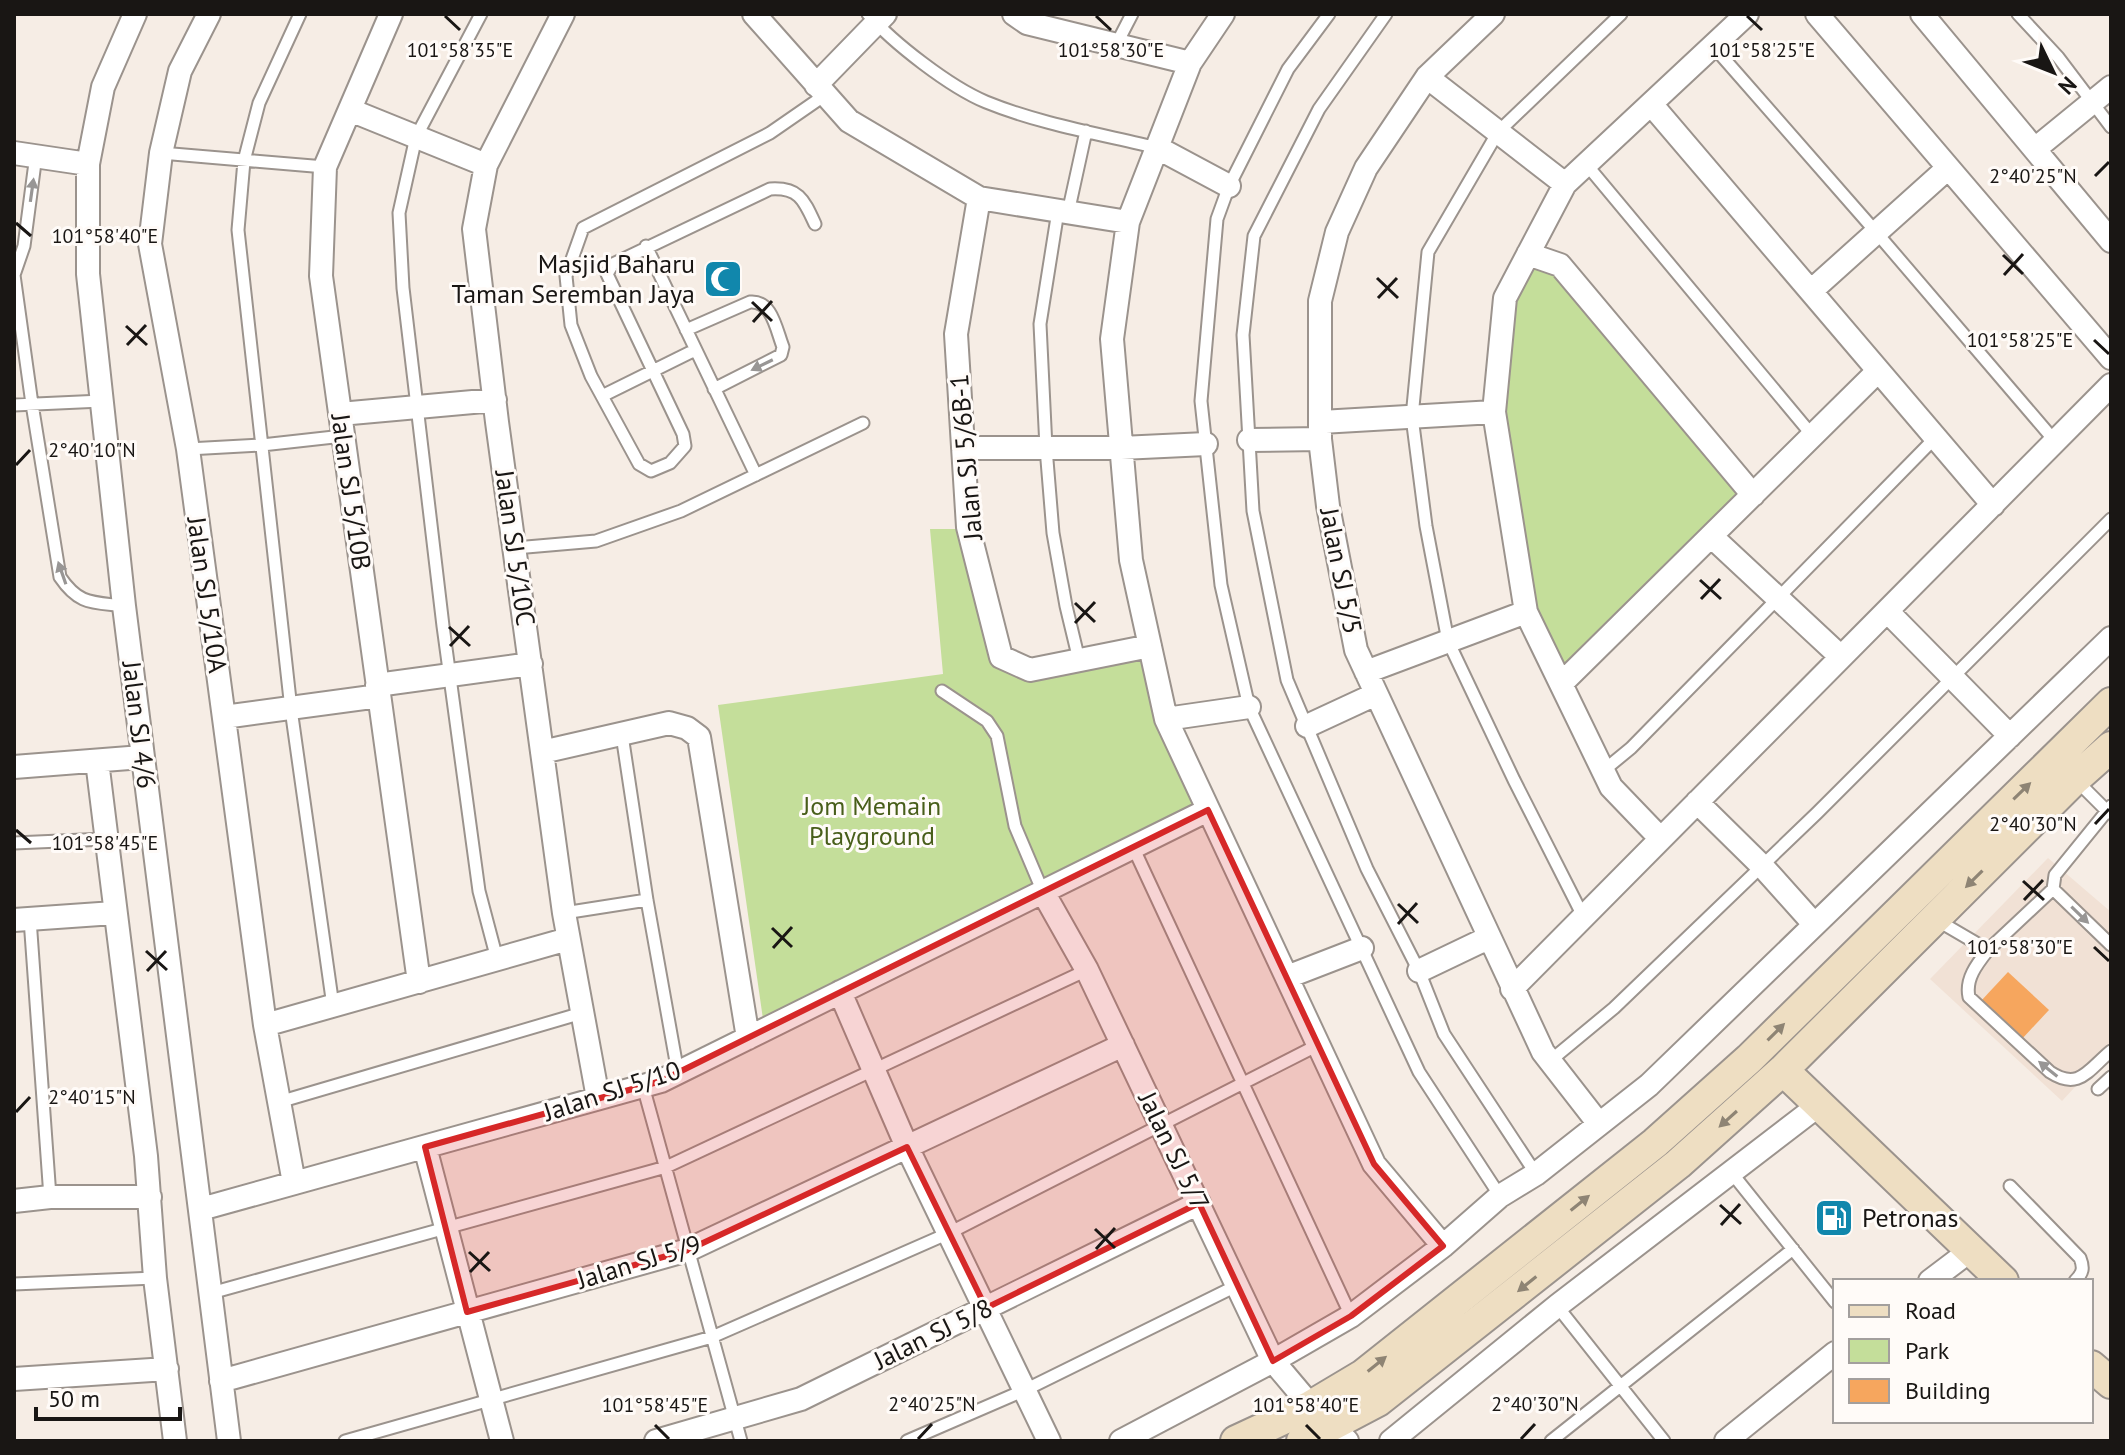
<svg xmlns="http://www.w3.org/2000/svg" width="2125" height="1455" font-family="'PT Sans',sans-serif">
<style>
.built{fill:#f1e1d5}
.green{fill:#c4de9a}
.building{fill:#f6a65e}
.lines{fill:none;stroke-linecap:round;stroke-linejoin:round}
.lane-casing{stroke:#9b938d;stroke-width:15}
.street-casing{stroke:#9b938d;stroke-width:26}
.secondary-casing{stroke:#9b938d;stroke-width:34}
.lane{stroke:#fff;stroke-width:11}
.street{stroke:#fff;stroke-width:22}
.secondary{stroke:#eedec2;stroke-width:30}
.oneway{fill:#989695}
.oneway2{fill:#8e8474}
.marked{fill:#d62828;fill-opacity:0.2;stroke:#d62828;stroke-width:6;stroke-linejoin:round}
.ticks{fill:none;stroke:#191614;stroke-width:3}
.labels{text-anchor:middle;stroke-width:6;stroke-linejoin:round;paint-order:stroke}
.poi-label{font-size:26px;fill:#191614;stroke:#fffbf8;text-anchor:end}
.street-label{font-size:26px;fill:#191614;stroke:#fffbf8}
.park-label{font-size:26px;fill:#485e1a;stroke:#fffbf8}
.ticks-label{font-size:20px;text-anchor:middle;fill:#191614;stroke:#fffbf8;stroke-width:6;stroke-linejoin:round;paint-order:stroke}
</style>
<rect width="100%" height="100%" fill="#f6ede5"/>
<path class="built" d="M2048 858 2111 912V1048L2062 1101 1930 979Z"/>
<path class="green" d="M1530 258 1559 268 1749 495 1562 679 1528 612 1502 450 1507 299Z
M930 529H963L998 659 1030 673 1146 650 1202 808 764 1026 718 705 943 674Z"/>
<path class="building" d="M2008 972 2049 1010 2021 1040 1980 1002Z"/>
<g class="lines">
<g class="lane-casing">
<path id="lane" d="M300 14 259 103 244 161 238 230 291 709 333 1006
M481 14 416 137 399 213 403 288 443 626 479 891 497 959
M868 14C893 43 950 87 986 102 1040 124 1100 134 1158 148
M1329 14 1288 69 1229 186 1217 219 1201 401 1221 585 1249 707 1419 1072 1500 1196
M1386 14 1319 109 1254 236 1243 335 1253 511 1287 680 1367 869 1419 971 1444 1034 1536 1174
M2018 14 2058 57 2111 127
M1116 45 1132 14
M1713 46 1876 232 2054 440
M161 153 325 167
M36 155 24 246 14 275 32 404 60 577C79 605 92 602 124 606
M1586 164 1812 435
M1058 211 1040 324 1046 448 1053 533 1066 606 1079 660
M1068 213 1086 131
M815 224C804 200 799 187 770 189L613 264 607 274 683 434 685 446 670 463 651 471 639 464 591 376 571 325 566 276 583 228 770 133 825 95
M646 246 756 475
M686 330 750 302C772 300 776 329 783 347L781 355 714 389
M602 396 695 350
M14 405 102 401
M188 449 262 445 343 436
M515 548 596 541 681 511 863 423
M942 691 987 721 997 736 1015 826 1043 892
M622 735 647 900 678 1073
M1603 771 1631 748 1935 438
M2076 780 2109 813
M2111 806 2055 875 2053 889 2111 945
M14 843 106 839
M1133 847 1351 1316
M564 913 647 900
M1583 916 1514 780 1448 641 1426 526 1412 417 1428 252 1498 132 1621 14
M30 919 50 1197
M1935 919 1988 950C1977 964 1965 979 1969 997L2050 1072C2079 1091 2088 1070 2111 1051
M1988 950 2053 889
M1550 1061 1614 1008 1817 813 2111 519
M643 1086 741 1441
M2098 1089 2111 1077
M279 1102 582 1013
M1731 1172 1835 1302
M2010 1186 2080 1258C2084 1268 2083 1273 2075 1281
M14 1284 155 1278
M211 1293 666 1167 1087 970
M1557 1306 1664 1441
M345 1441 712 1337 949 1233 1318 1045
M907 1441 1025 1390 1238 1285
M1551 1441 1793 1249"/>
</g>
<g class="street-casing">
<path id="street" d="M135 14 103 87 88 164V274L124 606 229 1441
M209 14 180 71 161 153 150 244 188 449 265 1025 294 1183
M391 14 325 167 321 276 419 982
M563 14 486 165 474 229 497 422 564 913 598 1098
M754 14 849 121 979 198 1128 222
M1014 14 1027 23 1190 63
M1223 14 1190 63 1128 222 1112 339 1131 560 1166 719 1374 1164 1443 1246
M1493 14 1427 77 1366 168 1337 232 1320 301V439L1328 506 1356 650 1543 1052 1599 1124
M1817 14 2111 358
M1922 14 2111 241
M1427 77 1565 184
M816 85 885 14
M1651 104 1993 505
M350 110 486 165
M1158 148 1229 186
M2035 149 2111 87
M14 153 88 164
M979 198 956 334 968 527 1001 657 1030 670 1150 646
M1528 254 1560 265 1753 495
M1811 291 1948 168
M340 414 495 400
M1321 422 1494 412
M1249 440 1320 439
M963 448H1121L1206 444
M1711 536 1841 657
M1887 611 2010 736
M1366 672 1526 612
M1561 684 1878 371
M377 685 531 664
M224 717 379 696
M1166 719 1249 707
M1307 726 1376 694
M542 752 669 723 687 728 699 737 748 1038
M97 761 146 1156 155 1278 175 1441
M14 767 142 757
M1697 802 1762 866 1814 924
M1660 838 1611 787 1526 612 1494 412 1505 298 1565 184 1747 14
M1043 892 1087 970 1273 1361 1311 1406 1347 1441
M14 920 114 913
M1419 971 1488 938
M1287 977 1362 948
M1512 989 2111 385
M840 992 907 1147 1049 1441
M265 1025 568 939
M425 1147 502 1441
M14 1201 50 1197H150
M201 1209 661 1081 1208 810
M1930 1281 1971 1250
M14 1379 167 1369
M221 1381 688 1250 1123 1045
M656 1441 801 1399 1199 1203
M1121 1441 1273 1361 1351 1316 1443 1246 1500 1196 1536 1174 1649 1085 2111 638
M1391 1441 1557 1306 1819 1105
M1726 1441 1835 1353"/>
</g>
<g class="secondary-casing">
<path id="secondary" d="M1783 1070 2003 1281
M2091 1366 2111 1383
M1236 1441 1311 1406 1363 1375 1655 1143 1749 1059 2111 703
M1302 1441 1378 1401 1678 1164 1783 1070 2075 779 2111 747"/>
</g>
<use href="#lane" class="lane"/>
<use href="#street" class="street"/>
<use href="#secondary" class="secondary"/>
</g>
<defs><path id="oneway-solid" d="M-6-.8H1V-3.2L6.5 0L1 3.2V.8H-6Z" transform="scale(2)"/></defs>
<g class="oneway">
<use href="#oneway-solid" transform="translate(32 190) rotate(-82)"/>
<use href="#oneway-solid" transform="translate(762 365) rotate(154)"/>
<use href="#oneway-solid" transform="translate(62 573) rotate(-109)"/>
<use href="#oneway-solid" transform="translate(2080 915) rotate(44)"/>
<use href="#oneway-solid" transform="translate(2048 1069) rotate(-141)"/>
</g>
<g class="oneway2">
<use href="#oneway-solid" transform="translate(2022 791) rotate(-44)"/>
<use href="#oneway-solid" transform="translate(1974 879) rotate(135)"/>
<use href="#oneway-solid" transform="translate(1776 1032) rotate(-45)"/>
<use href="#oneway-solid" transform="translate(1728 1119) rotate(138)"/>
<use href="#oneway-solid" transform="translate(1580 1203) rotate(-39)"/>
<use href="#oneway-solid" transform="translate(1527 1284) rotate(141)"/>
<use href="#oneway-solid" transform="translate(1377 1364) rotate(-39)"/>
</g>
<path class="marked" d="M1208 810 1374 1164 1443 1246 1351 1316 1273 1361 1199 1203 986 1308 907 1147 688 1250 467 1312 425 1147 661 1081Z"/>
<path class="ticks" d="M445 16 460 30M1096 16 1111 30M1747 16 1762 30M2095 176 2109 162M16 223 31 236M2003 255 2023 274M2004 275 2023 254M1377 278 1398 298M1378 298 1397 278M752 302 772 321M753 322 772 301M126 326 147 345M2094 340 2109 354M127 345 146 325M16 465 30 450M1700 580 1721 599M1701 599 1720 579M1075 603 1095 622M1075 623 1095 602M449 627 470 646M450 646 469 626M2095 824 2109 809M16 830 31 843M2023 881 2044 900M2024 900 2043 880M1398 904 1418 923M1398 924 1417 903M772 928 792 947M2094 947 2109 961M773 948 792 927M146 951 167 970M147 971 166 951M16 1112 30 1097M1720 1205 1741 1224M1721 1225 1740 1204M1095 1229 1115 1248M1096 1249 1115 1228M469 1252 490 1271M470 1272 489 1252M655 1425 669 1439M1306 1425 1320 1439M918 1439 932 1424M1521 1439 1535 1424"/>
<defs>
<g id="mosque-square" transform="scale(2)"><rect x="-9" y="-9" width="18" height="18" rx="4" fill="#1187ac" stroke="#fffbf8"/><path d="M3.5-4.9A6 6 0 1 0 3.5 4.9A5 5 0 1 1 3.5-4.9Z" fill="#fff"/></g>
<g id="fuel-square" transform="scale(2)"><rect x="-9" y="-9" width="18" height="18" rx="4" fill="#1187ac" stroke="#fffbf8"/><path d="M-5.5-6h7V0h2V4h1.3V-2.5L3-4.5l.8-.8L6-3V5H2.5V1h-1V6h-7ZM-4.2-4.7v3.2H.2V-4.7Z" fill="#fff"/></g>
</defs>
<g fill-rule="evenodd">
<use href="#mosque-square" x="723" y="279"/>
<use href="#fuel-square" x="1834" y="1218"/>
</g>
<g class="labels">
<g class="poi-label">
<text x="695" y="273">Masjid Baharu<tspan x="695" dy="30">Taman Seremban Jaya</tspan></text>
<text x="1862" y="1227" text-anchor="start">Petronas</text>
</g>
<g class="street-label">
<text transform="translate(966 457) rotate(-95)" y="9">Jalan SJ 5/6B-1</text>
<text transform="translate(351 492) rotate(82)" y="9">Jalan SJ 5/10B</text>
<text transform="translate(515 548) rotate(82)" y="9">Jalan SJ 5/10C</text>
<text transform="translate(1341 571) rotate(79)" y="9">Jalan SJ 5/5</text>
<text transform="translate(207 595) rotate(82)" y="9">Jalan SJ 5/10A</text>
<text transform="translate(139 725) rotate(83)" y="9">Jalan SJ 4/6</text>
<text transform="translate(612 1091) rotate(-18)" y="9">Jalan SJ 5/10</text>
<text transform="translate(1174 1151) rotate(64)" y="9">Jalan SJ 5/7</text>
<text transform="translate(639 1262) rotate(-17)" y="9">Jalan SJ 5/9</text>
<text transform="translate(933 1334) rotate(-26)" y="9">Jalan SJ 5/8</text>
</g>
<g class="park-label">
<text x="872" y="815">Jom Memain<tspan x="872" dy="30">Playground</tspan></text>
</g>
</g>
<g class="ticks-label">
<text x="460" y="57">101°58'35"E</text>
<text x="1111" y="57">101°58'30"E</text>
<text x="1762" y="57">101°58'25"E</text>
<text x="2033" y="183">2°40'25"N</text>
<text x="105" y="243">101°58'40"E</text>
<text x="2020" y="347">101°58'25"E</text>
<text x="92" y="457">2°40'10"N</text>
<text x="2033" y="831">2°40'30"N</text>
<text x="105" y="850">101°58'45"E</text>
<text x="2020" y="954">101°58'30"E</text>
<text x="92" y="1104">2°40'15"N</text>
<text x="932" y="1411">2°40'25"N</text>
<text x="1535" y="1411">2°40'30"N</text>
<text x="655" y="1412">101°58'45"E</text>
<text x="1306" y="1412">101°58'40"E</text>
</g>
<rect width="2125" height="1455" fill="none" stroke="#191614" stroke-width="32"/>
<rect x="1833" y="1279" width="260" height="144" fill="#fffbf8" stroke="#a39f9d" stroke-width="2"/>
<rect x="1849" y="1305" width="40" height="12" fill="#eedec2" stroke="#a39f9d" stroke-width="2"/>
<text x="1905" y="1319" font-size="24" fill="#191614">Road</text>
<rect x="1849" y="1339" width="40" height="24" fill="#c4de9a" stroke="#a39f9d" stroke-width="2"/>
<text x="1905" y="1359" font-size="24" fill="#191614">Park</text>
<rect x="1849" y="1379" width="40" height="24" fill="#f6a65e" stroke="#a39f9d" stroke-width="2"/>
<text x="1905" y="1399" font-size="24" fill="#191614">Building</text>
<g transform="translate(2053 72) rotate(133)" stroke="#fffbf8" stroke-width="6" paint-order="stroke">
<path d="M0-6L14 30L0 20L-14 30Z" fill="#191614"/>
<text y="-12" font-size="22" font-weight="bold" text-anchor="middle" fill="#191614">N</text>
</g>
<path d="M36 1407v12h144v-12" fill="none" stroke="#191614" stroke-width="4"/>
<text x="48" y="1407" font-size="24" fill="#191614" stroke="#fffbf8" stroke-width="6" paint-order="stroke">50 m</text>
</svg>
